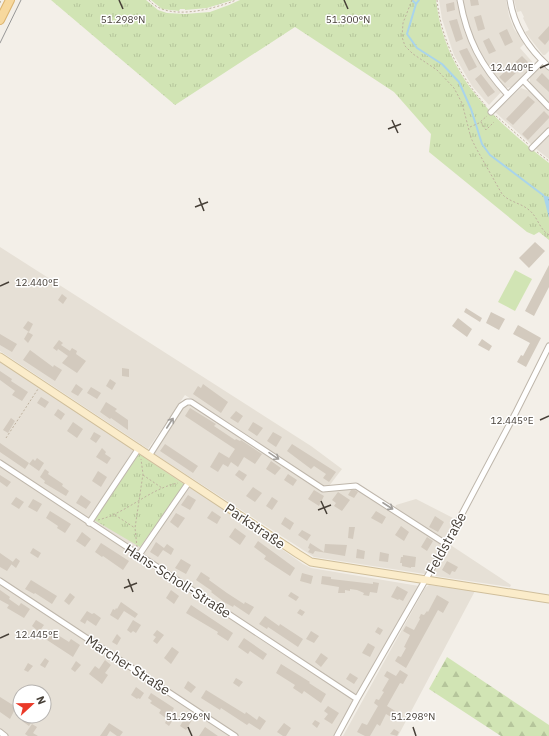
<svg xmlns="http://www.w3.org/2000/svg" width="549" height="736" font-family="'IBM Plex Sans',sans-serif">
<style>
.residential{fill:#e6e0d6;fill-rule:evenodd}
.grass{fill:url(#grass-tufts)}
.forest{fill:url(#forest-firs)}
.pitch{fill:#d1e4b4}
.water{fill:url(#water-ripples)}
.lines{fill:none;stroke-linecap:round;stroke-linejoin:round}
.stream{stroke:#a9d4eb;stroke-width:2}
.building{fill:#d3cabe}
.street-casing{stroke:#beb6ab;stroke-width:7}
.secondary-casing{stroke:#cfbe9b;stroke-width:9}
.primary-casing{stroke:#dbb36e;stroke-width:10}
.path{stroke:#beb19e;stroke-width:1;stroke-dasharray:2 2;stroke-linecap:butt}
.street{stroke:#fff;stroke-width:5}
.secondary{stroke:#fbecca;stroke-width:7}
.primary{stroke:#f7d89d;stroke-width:8}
.tram{stroke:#969696;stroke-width:1}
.oneway{stroke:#a29f9b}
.ticks{fill:none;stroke:#463f37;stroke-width:1.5}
.labels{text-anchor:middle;stroke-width:3;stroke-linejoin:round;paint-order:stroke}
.street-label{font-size:14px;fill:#463f37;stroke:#fff}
.ticks-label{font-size:10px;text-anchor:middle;fill:#463f37;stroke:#fff;stroke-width:3;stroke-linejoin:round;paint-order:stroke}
</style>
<defs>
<pattern id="grass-tufts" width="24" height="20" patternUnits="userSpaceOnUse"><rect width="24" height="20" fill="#d1e4b4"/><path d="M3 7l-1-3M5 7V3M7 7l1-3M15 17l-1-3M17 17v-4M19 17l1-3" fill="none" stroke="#b5c59b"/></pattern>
<pattern id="forest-firs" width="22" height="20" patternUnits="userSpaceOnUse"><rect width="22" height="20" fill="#d1e4b4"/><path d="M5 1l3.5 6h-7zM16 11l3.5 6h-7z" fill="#b5c59b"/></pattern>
<pattern id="water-ripples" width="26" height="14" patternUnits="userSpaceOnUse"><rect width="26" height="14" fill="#a9d4eb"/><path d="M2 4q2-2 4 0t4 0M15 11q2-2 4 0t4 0" fill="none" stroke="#8badbf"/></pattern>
</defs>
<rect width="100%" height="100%" fill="#f3efe8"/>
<path class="residential" d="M439 0H458L465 32 477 59 501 92 489 105 472 86 454 55 442 19Z
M463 0H506L509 16 514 29 524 44 520 48 535 65 511 87 507 88 501 85 481 57 470 31Z
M514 0H549V51L545 55H543L525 32 529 30 523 18 524 17 521 11 517 12Z
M540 68H544L549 71V104L530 85V78L531 75Z
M521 88 529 91 549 111V127L532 145 495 112Z
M549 134V159L535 148Z
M0 247 311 446 342 469 329 486 324 487 185 395 148 449 0 351Z
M0 354 303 564 311 568 419 586 333 736H0ZM20 692H44V716H20Z
M190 404 322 491H332L354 488 442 544 425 574 314 557 153 453 185 405Z
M416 499 455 519 444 539 395 508 396 505Z
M449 544 511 585 510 587 435 576 433 572Z
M429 585 475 591 398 736H343L425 588Z"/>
<path class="grass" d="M51 0H146L158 10 167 13 185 14 210 12 229 5 240 0H436C445 76 492 118 549 163V240L539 232 534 235 527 232 429 152 431 134 394 92 295 27 175 105Z
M151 0H233L207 8 185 10V9H180L179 11 162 9Z
M139 454 185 485 140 547 94 520Z"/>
<path class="forest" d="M447 657 549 725V736H501L429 689Z"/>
<path class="pitch" d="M515 270 532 279 515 311 498 302Z"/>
<path class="water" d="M543 195 549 197V218Z"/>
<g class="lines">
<path class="stream" d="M419 0 416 4 407 34 417 48 442 64 459 82 471 109 482 144 490 155 543 195
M413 1 416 4"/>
</g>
<path class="building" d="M470 0H478L479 5 471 6Z
M454 2 455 10 447 12 446 4Z
M481 15 485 29 478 31 474 17Z
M457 19 463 39 456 42 449 21Z
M549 26V40L545 45 538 38Z
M507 29 513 42 505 46 499 33Z
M489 38 496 51 489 54 483 41Z
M467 48 477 67 469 71 459 51Z
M522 56 528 62 505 83 499 77Z
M542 73 549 80V92L536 80Z
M481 74 495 92 488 97 475 79Z
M528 96 535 102 513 125 506 119Z
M544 111 549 116V118L528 140 522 134Z
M535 242 545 251 529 268 519 258Z
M549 265V287L534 316 525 311Z
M62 294 67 298 63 304 58 300Z
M466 308 482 318 480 322 464 312Z
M491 312 505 319 499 330 486 323Z
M458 318 472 329 467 337 452 326Z
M28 321 33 324 29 332 23 328Z
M518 325 541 338 526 367 517 362 521 355 523 356 530 343 513 334Z
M28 332 33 335 28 343 24 339Z
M0 334 17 344 12 352 0 345Z
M482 339 492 346 489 351 478 345Z
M59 340 63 343 61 345 70 351 72 348 77 351 76 354 86 361 77 373 62 363 68 356 58 349 57 351 53 348Z
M30 350 53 367 54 365 62 370 55 381 23 360Z
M122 368 129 369V377L122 376Z
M0 371 12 379 11 381 28 392 22 401 12 395 15 391 0 380Z
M110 379 116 383 112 390 106 386Z
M76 384 83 389 78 396 71 392Z
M203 384 228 402 221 413 193 394 198 386 201 388Z
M91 387 101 393 97 399 87 393Z
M41 397 49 402 45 408 37 403Z
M106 402 117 409 115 411 128 420V430L111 418 110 419 100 412Z
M190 408 216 424 214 426 235 440 236 439 240 441 241 440 262 454 255 464 244 457 238 467 231 462 228 467 223 464 218 472 210 467 219 452 229 458 235 449 185 416Z
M58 409 65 414 61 420 54 415Z
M236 411 243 416 238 423 230 418Z
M11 418 15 421 8 433 3 430Z
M73 422 83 429 77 438 67 431Z
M253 422 263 428 257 436 248 430Z
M94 432 101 436 96 443 90 439Z
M273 432 282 437 276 447 267 441Z
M0 443 29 463 25 469 0 452Z
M165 444 198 466 193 473 160 451Z
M292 444 336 472 329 482 323 478 326 474 314 466 311 469 287 451Z
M102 448 106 452 105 454 111 458 107 464 96 457Z
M37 458 44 463 39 471 29 464 33 459 35 461Z
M271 461 281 468 275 475 266 469Z
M45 469 49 472 48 474 63 484 62 486 69 491 66 496 44 483 45 481 40 477Z
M239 470 247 475 243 481 235 475Z
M98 471 107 477 101 487 92 481Z
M288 474 297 480 293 486 284 480Z
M0 475 11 482 7 487 0 482Z
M253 487 262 493 255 502 246 496Z
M314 490 324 496 319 506 308 499Z
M351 490H355L358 492 354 498 348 495Z
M338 492 350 500 342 511 334 506 336 503 332 500Z
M81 495 91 502 86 509 76 503Z
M188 495 196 500 190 510 181 505Z
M16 497 24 502 19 509 11 504Z
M272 497 278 501 272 510 266 506Z
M33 499 42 504 37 512 28 507Z
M50 511 71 524 65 533 57 528 58 526 46 518Z
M212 511 221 517 217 524 207 518Z
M376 511 386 517 382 524 371 518Z
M176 513 185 518 178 528 170 522Z
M435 516 444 522 438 532 429 527Z
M285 517 294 523 290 530 281 524Z
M401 526 409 532 404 541 395 535Z
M349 527H355L353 539 348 538Z
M235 528 246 536 240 545 229 537Z
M302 530 311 535 307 541 298 535Z
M82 532 91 539 85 547 76 541Z
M427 537 433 541 427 551 421 547Z
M258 541 295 568 290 576 264 559 266 556 254 547Z
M156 542 164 548 167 544 174 549 171 555 163 550 158 557 150 552Z
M101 543 129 561 123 570 103 556 102 557 95 552Z
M310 543 324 552 325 544 347 545 345 556 315 551 313 554 308 552 310 549 308 548Z
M33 548 41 553 38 558 30 553Z
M357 549 365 551 364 559 356 558Z
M380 552 389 554 388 562 379 561Z
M0 553 13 562 7 571 0 567Z
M403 555 416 557 415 567H411V568L402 566V563H400L401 557H403Z
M16 558 20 561 16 568 11 564Z
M181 559 191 565 186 574 175 568Z
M447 561 458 567 455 572 452 571 450 575 442 570Z
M201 572 210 578 209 580 227 593 244 604 245 602 254 607 249 615 234 605 233 607 224 602 211 592 212 591 196 580Z
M302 573 313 576 311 584 300 581Z
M322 576 331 577V579L357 582 373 584V582L379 583 377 593 370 592 369 596 363 595 364 593 357 590 350 589V591L345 590V593H338L339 587 321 584Z
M31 580 57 596 52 604 35 593 34 594 25 589Z
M397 586 408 592 403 601 399 599 398 600 391 597Z
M0 590 10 597 9 599 19 606 21 603 30 609 24 618 7 608 9 605 0 600Z
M171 590 179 596 174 604 166 598Z
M291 592 299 597 296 601 288 596Z
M70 593 75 597 69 605 64 601Z
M437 595 449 602 443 613 438 610 406 668 395 661 398 656 401 657 406 648 404 647 410 635 403 631 406 626 414 630 420 619 419 618 421 614 424 615 427 611 428 612Z
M121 602 138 614 135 618 124 611 118 620 110 615 113 609 115 610 116 608 117 609Z
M191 605 233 633 228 641 217 634 218 632 186 613Z
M300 609 305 612 302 616 297 613Z
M87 611 92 614 94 613 101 618 96 626 87 620 85 624 80 621Z
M265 616 279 626 280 624 303 639 298 647 268 627 267 629 259 624Z
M36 620 44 625 39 632 32 626Z
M133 620 141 625 136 633 133 631 131 633 127 630Z
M378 627 383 630 380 635 375 632Z
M157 630 164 635 157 644 153 641 156 637 153 635Z
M311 631 319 636 314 643 306 639Z
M53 632 69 642 71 639 80 645 73 657 47 640Z
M117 634 121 638 117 645 112 642Z
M244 638 267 654 263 660 250 651 248 654 238 647Z
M368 643 375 647 370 657 362 653Z
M172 647 179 652 171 664 164 658Z
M321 653 328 658 321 667 315 662Z
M45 658 49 661 45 668 40 665Z
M105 660 111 665 105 673 108 675 102 684 89 674 95 666 99 669Z
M76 661 81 665 75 672 71 669Z
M28 663 33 666 28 672 24 670Z
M281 664 310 682 309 683 326 694 321 703 304 691 302 694 293 688 295 685 276 673Z
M400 670 408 675 403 684 400 683 387 706 397 712 393 718 386 714 380 726 377 724 370 736H365L357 732 362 723 367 725 378 706 374 703 376 699 379 700 384 692 382 691 389 679 384 676 387 671 396 676Z
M350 673 358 678 354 684 346 679Z
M236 678 243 682 239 687 233 683Z
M188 681 196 687 191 693 184 688Z
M136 687 144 693 140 699 138 698 137 699 131 695Z
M206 690 245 714 246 712 257 720 259 716 266 721 260 730 249 723 247 725 221 708 220 710 201 698Z
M151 693 174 708 172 712 176 715 169 726 165 723 167 719 159 713 161 710 150 703 152 701 148 698Z
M44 694 51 698 47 704 44 702Z
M0 697 16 707 10 719 0 712Z
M328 706 339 713 332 724 324 719 328 714 324 711Z
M26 716H35L29 726 22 721Z
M186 716 192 720 186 730 180 726Z
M315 720 320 723 317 728 312 724Z
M109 723 123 732 120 736H117L110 731 107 736H100Z
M284 723 291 728 286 736H283L277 732Z
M32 724 37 727 33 733 38 736H28L25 734Z
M205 727 218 736H199Z
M394 729 399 732 397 736 390 734Z"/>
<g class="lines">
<g class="street-casing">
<path id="street" d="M460 0C467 39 481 66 508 95
M510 0C514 27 529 49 549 67
M523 80 549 107
M491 112 542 61
M532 148 549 131
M149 456 181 406 187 402H191L323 489 356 486 446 544
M0 463 357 699
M89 523 139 448
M139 555 189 482
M0 581 235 736
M0 732 5 736
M337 736 357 699 446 544 515 414 549 346"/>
</g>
<g class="secondary-casing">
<path id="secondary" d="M0 357 298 554 311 562 549 599"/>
</g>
<g class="primary-casing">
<path id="primary" d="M0 20 10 0"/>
</g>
<path class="path" d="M149 0C167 22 214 9 236 0
M412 0 403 23 402 37 405 46 413 54 437 70 454 88 462 103 471 138 476 148 502 194C509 202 521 203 529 210 538 217 539 229 549 235
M437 0C441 40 460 77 487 107
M0 3 1 0
M496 116 528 144
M481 122 486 130 494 122
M470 127 479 123 487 116
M537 152 549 161
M6 438 38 389
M143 475 162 488
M115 515 135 528
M98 520C127 513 149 489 178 483
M137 547 135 528 143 474 141 459"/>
<use href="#street" class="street"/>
<use href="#secondary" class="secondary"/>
<use href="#primary" class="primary"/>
<path class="tram" d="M0 43 21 0"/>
</g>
<defs><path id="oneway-shaft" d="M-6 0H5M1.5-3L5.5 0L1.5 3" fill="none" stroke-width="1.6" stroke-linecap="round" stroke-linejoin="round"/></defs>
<g class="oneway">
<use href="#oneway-shaft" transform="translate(170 423) rotate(-57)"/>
<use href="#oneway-shaft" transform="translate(274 456) rotate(34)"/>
<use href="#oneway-shaft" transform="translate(388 506) rotate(33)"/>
</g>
<path class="ticks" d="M119 0 123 9M344 0 348 9M540 68 549 64M392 120 398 133M388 129 401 124M199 198 204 211M195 207 208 202M0 286 9 282M540 420 549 416M321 501 327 514M318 510 331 505M128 579 133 592M124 588 137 583M0 638 9 634M188 727 192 736M413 727 416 736"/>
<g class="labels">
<g class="street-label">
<text transform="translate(255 526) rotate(34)" y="5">Parkstraße</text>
<text transform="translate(446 543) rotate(-61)" y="5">Feldstraße</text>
<text transform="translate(178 581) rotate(33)" y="5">Hans-Scholl-Straße</text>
<text transform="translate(128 665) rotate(33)" y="5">Marcher Straße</text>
</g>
</g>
<g class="ticks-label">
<text x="123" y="23">51.298°N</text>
<text x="348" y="23">51.300°N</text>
<text x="512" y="71">12.440°E</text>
<text x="37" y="286">12.440°E</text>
<text x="512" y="424">12.445°E</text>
<text x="37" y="638">12.445°E</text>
<text x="188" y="720">51.296°N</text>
<text x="413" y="720">51.298°N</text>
</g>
<g transform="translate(32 704) rotate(68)"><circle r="19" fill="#ffffff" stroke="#b5b2af"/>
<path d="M0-3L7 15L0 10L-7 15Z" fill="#ea3928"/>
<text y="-6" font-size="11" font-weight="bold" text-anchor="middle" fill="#463f37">N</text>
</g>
</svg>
